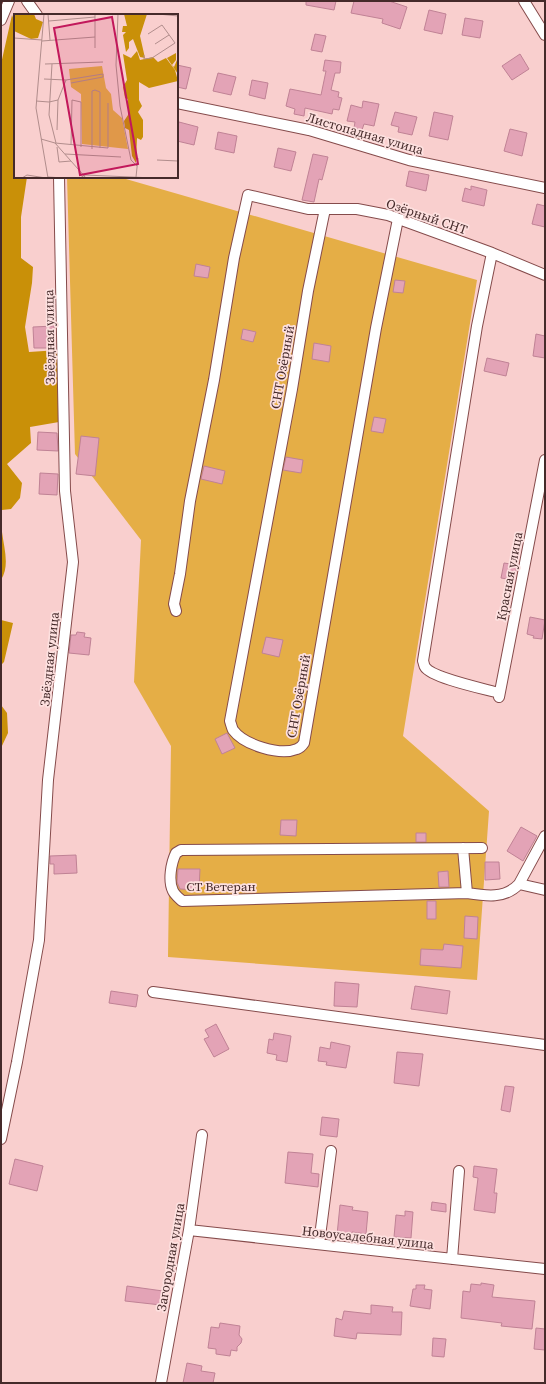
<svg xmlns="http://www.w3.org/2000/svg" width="546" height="1384" font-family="'Source Serif 4',serif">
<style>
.green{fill:#e5ae46}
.forest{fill:#c99008}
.building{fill:#e3a3b6;stroke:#c08295}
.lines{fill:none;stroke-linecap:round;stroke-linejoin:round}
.street-casing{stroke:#854b4b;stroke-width:12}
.street{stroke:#fff;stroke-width:10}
.labels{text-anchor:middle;stroke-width:3.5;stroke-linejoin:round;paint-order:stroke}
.street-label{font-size:13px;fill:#452a2a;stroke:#fde0df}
.inset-road{fill:none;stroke:#b18d8c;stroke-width:1}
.view{fill:#c2185b;fill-opacity:0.15;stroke:#c2185b;stroke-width:2}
.inset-edge{fill:none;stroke:#452a2a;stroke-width:2}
</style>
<rect width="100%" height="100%" fill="#f9cfce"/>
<path class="green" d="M67 177H119L477 280 403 736 489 811 477 980 168 957 171 746 134 682 141 540 75 454Z"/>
<path class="forest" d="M12 15 15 23V177H27L21 217V258L33 267 32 283 25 327 29 352 59 350V422L30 427 31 443 7 464 22 483 20 498 11 509 2 510C2 517 1 525 2 532 4 548 10 566 1 580V64Z
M1 620 13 623 4 662 1 665Z
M1 705 7 713 8 733 1 748Z"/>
<path class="building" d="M306 1H336L334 10 306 5Z
M354 1H389L407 7 400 29 382 23 383 19 351 13Z
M429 10 446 14 442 34 424 30Z
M465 18 483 21 480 38 462 35Z
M315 34 326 36 322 52 311 50Z
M520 54 529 69 512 80 502 66Z
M325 60 341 62 340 73H335L331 90 339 92 338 97 342 98 339 110 333 109 332 114 305 108 304 116 294 114 295 109 286 106 290 89 321 95 326 71H323Z
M177 65 191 68 186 89 177 87Z
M218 73 236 77 231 95 213 91Z
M252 80 268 83 265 99 249 95Z
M363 101 379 104 374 126 364 124 362 130 354 128 355 122 347 121 351 105 362 108Z
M395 112 417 117 412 135 398 132 399 127 391 125Z
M434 112 453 116 448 140 429 136Z
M179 122 198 127 194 145 177 141V129Z
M510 129 527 133 522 156 504 151Z
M218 132 237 136 234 153 215 149Z
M278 148 296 152 291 171 274 167Z
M313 154 328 157 322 180 319 179 314 202 302 200Z
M409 171 429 175 426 191 406 186Z
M471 186 487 190 484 206 462 201 465 188 471 190Z
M537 204 545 206V227L532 224Z
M196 264 210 267 208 278 194 276Z
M395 280 405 281 403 293 393 292Z
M54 326 55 348H34L33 327Z
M243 329 256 332 253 342 241 339Z
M536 334 545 336V358L533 356Z
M314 343 331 346 329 362 312 359Z
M487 358 509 363 506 376 484 371Z
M374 417 386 419 383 433 371 431Z
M38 432 57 433 58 451 37 450Z
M81 436 99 438 95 476 76 474Z
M286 457 303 460 301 473 283 470Z
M204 466 225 471 222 484 201 479Z
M40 473 58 474 57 495 39 494Z
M504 563 517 565 514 580 501 578Z
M530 617 545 620 542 639 533 638 534 636 527 634Z
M77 632 85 633 84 637 91 638 89 655 69 653 71 635H76Z
M266 637 283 640 279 657 262 653Z
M227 733 235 748 222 754 215 739Z
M281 820H297L296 836 280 835Z
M521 827 537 836 523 861 507 851Z
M416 833H426V842H416Z
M76 855 77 873 54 874V864H50V856Z
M485 862H499L500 879 485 880Z
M178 869H200L199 890 180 889 177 882Z
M448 871 449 887H439L438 872Z
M427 901H436V919H427Z
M465 916 478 917 477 939 464 938Z
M444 944 463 946 461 968 420 965 421 949 443 950Z
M335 982 359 984 357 1007 334 1006Z
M415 986 450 991 447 1014 411 1009Z
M111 991 138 995 136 1007 109 1003Z
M216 1024 229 1049 214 1057 204 1039 209 1037 205 1030Z
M274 1033 291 1036 287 1062 276 1060 277 1055 267 1053 269 1039 273 1040Z
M331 1042 350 1046 346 1068 326 1065 327 1062 318 1061 320 1047 330 1049Z
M397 1052 423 1054 419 1086 394 1083Z
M505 1086 514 1087 510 1112 501 1110Z
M322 1117 339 1119 337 1137 320 1135Z
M288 1152 313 1154 311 1173 319 1174 318 1187 285 1183Z
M15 1159 43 1166 37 1191 9 1184Z
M474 1166 497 1169 494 1193H497L495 1213 474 1210 478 1178 473 1177Z
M432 1202 446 1204V1212L431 1210Z
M340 1205 353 1207 352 1210 368 1212 366 1234 352 1232 351 1236 337 1235Z
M405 1211 413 1212 411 1238 394 1237 396 1215 405 1216Z
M481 1283 494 1285 492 1297 535 1301 532 1329 501 1326 502 1323 461 1318 463 1291 470 1292 471 1284 481 1285Z
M416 1285H425L424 1289 432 1290 430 1309 410 1306 413 1289H416Z
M127 1286 163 1291 161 1305 125 1301Z
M371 1305 393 1307 392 1312H402L401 1335 357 1333 356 1339 334 1336 336 1318 342 1320 344 1311 371 1314Z
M220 1323 240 1326 239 1335 242 1339 241 1343 237 1347V1351L231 1350 230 1356 216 1354V1349L208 1348 211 1327 219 1328Z
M536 1328 545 1329V1350L534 1349Z
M433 1338 446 1339 444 1357 432 1356Z
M187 1363 202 1366 201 1371 215 1373 213 1383H183Z"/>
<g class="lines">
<g class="street-casing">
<path id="street" d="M27 1 37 15
M524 1 545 35
M1 20 9 1
M177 103 309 130 409 160 545 188
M325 209 308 291 292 389 230 721C231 724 232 728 233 730 244 745 280 756 297 749 300 748 302 746 304 743L376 328 398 219
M492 253 477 326 423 661C424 663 424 666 425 667 432 678 485 689 499 693
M176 611 174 604 180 574 190 501 214 380 234 258 248 195 308 209H357L388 215 492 253 545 275
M499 697 545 460
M463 848 467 893
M482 848 181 850 176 853C171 863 168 881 173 891 175 895 179 898 182 901L467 893C486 896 505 899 519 884L545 836
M519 884 545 890
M153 992 545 1045
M1 1139 17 1062 39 940 48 780 73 562 65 491 59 177
M189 1230 545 1269
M319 1244 331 1151
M452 1259 459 1171
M161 1383 189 1230 202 1135"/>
</g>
<use href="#street" class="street"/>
</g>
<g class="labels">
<g class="street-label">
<text transform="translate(365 133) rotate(16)" y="5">Листопадная улица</text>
<text transform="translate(427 216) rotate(19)" y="5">Озёрный СНТ</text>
<text transform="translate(49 337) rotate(-91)" y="5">Звёздная улица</text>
<text transform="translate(282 367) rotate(-80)" y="5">СНТ Озёрный</text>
<text transform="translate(509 576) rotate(-79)" y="5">Красная улица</text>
<text transform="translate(49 659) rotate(-84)" y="5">Звёздная улица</text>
<text transform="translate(298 696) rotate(-80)" y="5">СНТ Озёрный</text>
<text x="221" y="891">СТ Ветеран</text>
<text transform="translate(368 1237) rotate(6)" y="5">Новоусадебная улица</text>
<text transform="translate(170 1257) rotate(-80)" y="5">Загородная улица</text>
</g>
</g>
<g transform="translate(14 14)">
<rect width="164" height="164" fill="#f9cfce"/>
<path d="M88 52 92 74 97 80 99 96 108 104 114 135 68 130 67 80 57 73 55 55Z" fill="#e5ae46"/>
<path d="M0 0H20L22 5 29 8 24 24 17 25 0 17ZM110 0H133L126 22 131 44 126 43 119 25 115 28V34L112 38 109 21 112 18H108L109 12H113ZM164 33V60L153 44 162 39V46L158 51 160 53 163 46ZM123 37 126 46 139 43 144 48 152 44 161 56 164 67 135 74 125 68V86L128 92 124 98 129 106V123L127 126 123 124 122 149 118 142 115 116 111 114 110 107 114 101V85L111 84 109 73 113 66 109 40 117 44Z" fill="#c99008"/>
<path class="inset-road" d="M30 0 22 94 34 164M34 0 36 26M81 0V34M104 0 102 51 106 92 117 146 123 152M144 0 164 2M35 7 81 3M0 24 28 26M28 27 81 23M141 30 155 21M130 41V45L138 44 161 29 148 11 134 20M31 50 89 48M38 50 35 101 42 129M30 65 52 66 89 60V63L57 69M44 86 52 66M58 86 67 88V133M22 87 35 88 44 86 43 116M27 125 41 129 72 164M41 129 94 134V89M57 131 58 86M43 133 45 148 57 147M78 135V77L81 76 86 78V134M51 140 107 143M143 146 164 147M34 163 49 164M122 163 124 144M8 164 13 161 32 164M66 164 71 161 140 164"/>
<path class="view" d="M98 3 124 150 66 161 40 14Z"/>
<rect width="164" height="164" class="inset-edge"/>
</g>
<rect width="546" height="1384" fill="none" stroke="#452a2a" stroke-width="4"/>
</svg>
